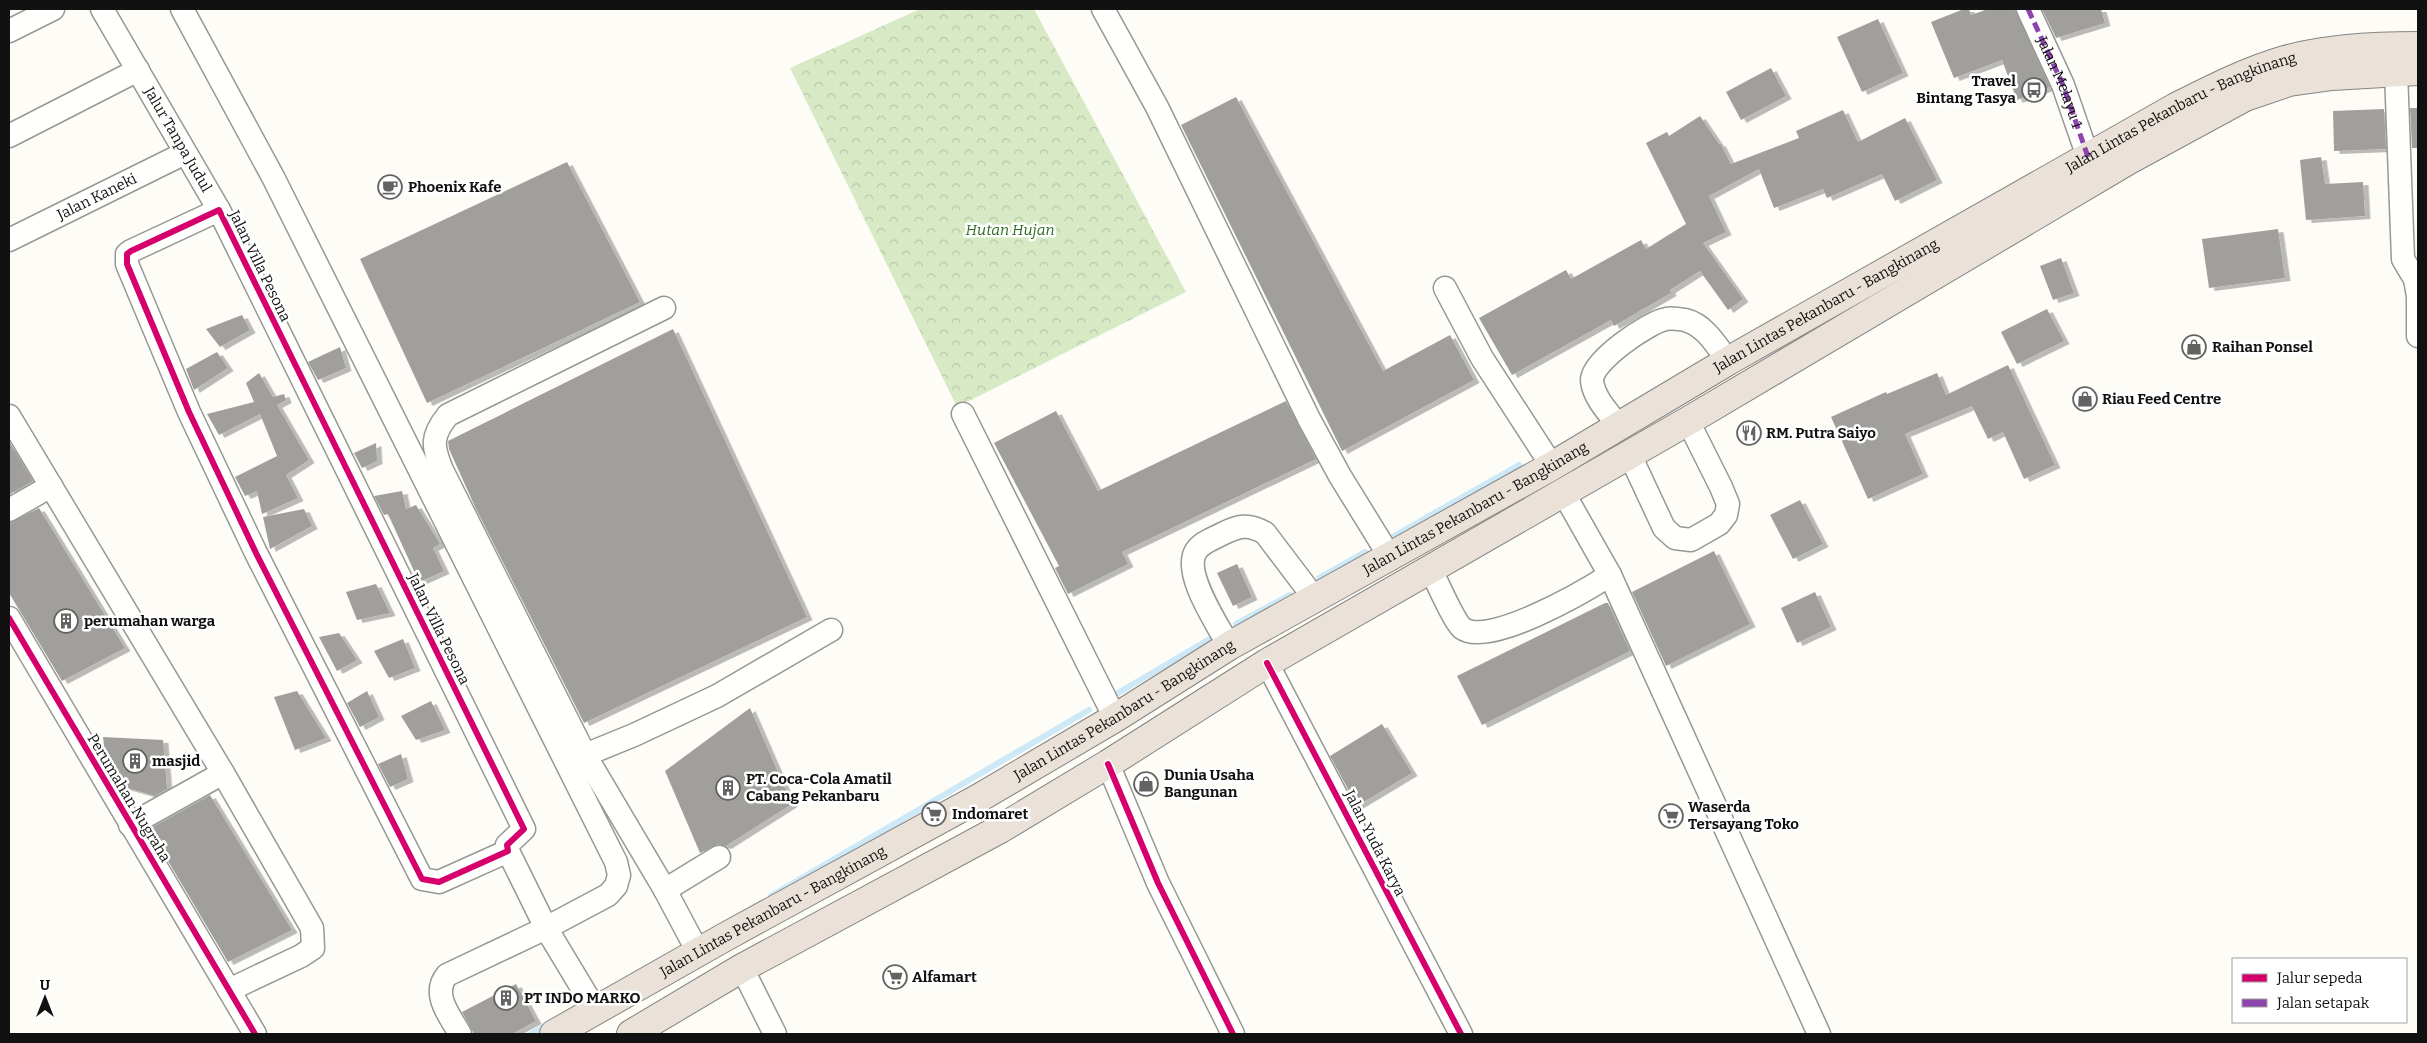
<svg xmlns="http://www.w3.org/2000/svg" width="2427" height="1043" font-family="Bitter,serif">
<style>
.forest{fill:url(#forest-crowns)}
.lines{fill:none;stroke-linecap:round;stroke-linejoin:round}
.stream{stroke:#cde8f7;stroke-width:6}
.building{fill:#a19f9c;filter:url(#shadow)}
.minor-casing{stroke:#979795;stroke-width:25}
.highway-casing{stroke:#858482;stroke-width:30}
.minor{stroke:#fffffe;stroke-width:22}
.highway{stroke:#eae1d8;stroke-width:28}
.quiet{stroke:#8e44ad;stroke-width:5;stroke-dasharray:10 5;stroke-linecap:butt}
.cycleway-casing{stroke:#fff;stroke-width:9}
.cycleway{stroke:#d6006c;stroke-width:6}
.labels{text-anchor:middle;stroke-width:5;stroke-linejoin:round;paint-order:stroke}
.poi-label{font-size:15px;font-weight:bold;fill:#111;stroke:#fff;text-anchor:start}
.street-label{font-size:15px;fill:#111;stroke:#fff}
.park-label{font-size:15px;font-style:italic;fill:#2f6b1f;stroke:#fff}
</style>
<defs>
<pattern id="forest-crowns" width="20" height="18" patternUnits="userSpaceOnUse" patternTransform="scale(1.25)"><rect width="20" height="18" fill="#d8eac5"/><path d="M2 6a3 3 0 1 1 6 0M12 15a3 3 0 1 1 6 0" fill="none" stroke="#b8c8a8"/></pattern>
<filter id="shadow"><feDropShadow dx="5.5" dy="3" stdDeviation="0" flood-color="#0004"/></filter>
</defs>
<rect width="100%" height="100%" fill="#fdfcf7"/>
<path class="forest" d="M920 9H1034L1186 292 957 407 790 68Z"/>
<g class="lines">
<path class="stream" d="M1394 536 1519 465
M1319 578 1365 552
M1236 624 1290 595
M1118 693 1213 637
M771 896 1089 710
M531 1034 549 1024"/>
</g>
<path class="building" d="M1964 9H1969L1971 15 1988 9H2015L2050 87 2017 100 2002 60 1954 78 1931 22Z
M2042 9H2101L2105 23 2056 38Z
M1878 19 1903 73 1862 92 1837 37Z
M1771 68 1786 96 1741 120 1726 92Z
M1236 97 1383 371 1450 335 1474 380 1342 451 1181 125Z
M2410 108H2418V148H2412Z
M2384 109 2386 149 2334 151 2333 111Z
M1843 110 1858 142 1905 118 1937 180 1895 201 1882 174 1827 198 1823 189 1774 208 1759 169 1709 196 1726 232 1703 243 1743 299 1728 310 1700 271 1670 290 1671 293 1614 326 1611 320 1512 375 1479 318 1566 270 1571 279 1641 240 1646 249 1686 224 1646 143 1667 132 1669 136 1700 116 1719 144 1720 143 1731 164 1799 138 1796 131Z
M2321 157 2325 184 2363 182 2365 216 2306 220 2300 160Z
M567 162 640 302 427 403 360 259Z
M2278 229 2285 278 2209 288 2202 239Z
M2061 258 2074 293 2053 300 2040 266Z
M2047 309 2064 341 2017 364 2001 332Z
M242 315 250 330 220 347 206 329Z
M673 329 807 617 584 723 476 509 449 449 448 441Z
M340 347 346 368 318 380 308 362Z
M217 352 228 368 194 390 186 369Z
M2008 365 2055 465 2024 479 2003 432 1988 439 1972 406 1905 434 1923 474 1868 499 1831 417 1886 392 1887 394 1937 373 1946 395Z
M259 373 273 397 284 394 286 400 277 405 309 460 286 475 298 498 262 514 257 491 245 496 235 477 277 456 260 414 219 435 207 414 254 402 246 383Z
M1286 401 1316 459 1122 552 1128 564 1068 594 1055 568 1059 566 994 443 1056 411 1098 491Z
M9 441 33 481 9 495Z
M376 443 377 461 362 468 354 453Z
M402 491 406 509 416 505 440 544 433 548 444 571 419 582 388 514 384 515 374 496Z
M1800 500 1823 544 1793 559 1770 515Z
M39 508 125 648 62 681 9 593V523Z
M304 509 312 526 270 549 263 517Z
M1714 551 1750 624 1666 666 1632 592Z
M1237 564 1252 597 1233 606 1217 573Z
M376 584 390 613 357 620 346 592Z
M1815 592 1831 627 1797 643 1781 608Z
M1605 603H1608L1630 651 1482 725 1457 676Z
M339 633 357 660 337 671 319 637Z
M403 639 415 668 389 678 374 651Z
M297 691 326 738 295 750 274 697Z
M367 691 379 717 360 727 347 703Z
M431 701 445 730 416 740 401 716Z
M750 708 792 804 726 846 718 844 700 853 665 771Z
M1382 724 1412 773 1357 806 1330 756Z
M103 737 163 740 167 789 155 796 124 787 105 754Z
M401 754 408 779 390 787 378 764Z
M210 795 292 930 228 962 149 829Z
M516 984 536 1021 512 1034H474L462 1012Z"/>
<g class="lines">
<g class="minor-casing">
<g id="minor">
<path id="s1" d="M102 9 219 210"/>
<path d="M182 9 273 177 616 862 619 875 616 886 608 895 546 928 447 975C431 994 450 1016 460 1034"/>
<path d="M1103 9 1157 107 1309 419 1340 476 1390 557"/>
<path d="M2028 9 2063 85 2088 157"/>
<path d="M9 31 53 9"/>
<path d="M2396 72 2403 259 2415 279 2418 296V336"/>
<path d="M9 136 138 70"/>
<path d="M219 210 524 829 507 845 508 851 439 882 422 879 256 553 189 412 127 264V254L131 251Z"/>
<path id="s2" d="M9 240 185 153"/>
<path d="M1445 288 1482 358 1552 466"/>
<path d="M963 414 1115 718"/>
<path d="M9 416 223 773 312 928 313 948 301 956 229 990"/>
<path d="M1619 426C1608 412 1594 398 1592 381 1590 362 1649 322 1666 319 1671 318 1679 319 1685 320 1705 325 1716 345 1728 361"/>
<path d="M1629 453 1664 528 1675 538 1691 540 1719 524 1726 515 1728 504 1721 487 1688 421"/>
<path d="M9 510 51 486"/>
<path d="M1431 570C1437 582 1454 621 1462 628 1488 648 1585 591 1610 575L1563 492"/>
<path d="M1610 575 1819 1034"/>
<path d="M9 618 255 1034"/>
<path d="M1229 646C1218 625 1182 573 1196 551 1202 542 1213 539 1222 534 1238 526 1248 523 1265 533L1315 599"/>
<path d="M1267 663 1461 1034"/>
<path d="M585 755 442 470C432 446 431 436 448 415L664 308"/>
<path d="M1108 764 1158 883 1233 1034"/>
<path d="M130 825 223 773"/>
<path d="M508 851 546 928 596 1011"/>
<path d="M665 890 719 857"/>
<path d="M698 952 665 890 585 755 634 735 717 696 831 630"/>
<path d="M742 968 775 1034"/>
</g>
</g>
<g class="highway-casing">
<g id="highway">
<path id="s3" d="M554 1034 725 937 979 798 1115 718 1229 646 1552 466 1728 361 2176 107C2212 89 2247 71 2285 60 2326 48 2375 46 2418 46"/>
<path d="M631 1034 742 968 1000 829 1108 764 1267 663 1688 421 2129 160 2245 97 2289 82 2332 76 2418 71"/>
</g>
</g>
<use href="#minor" class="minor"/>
<use href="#highway" class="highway"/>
<path class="quiet" id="s4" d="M2028 9 2063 85 2088 157"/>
<g class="cycleway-casing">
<path id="cycleway" d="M219 210 524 829 507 845 508 851 439 882 422 879 256 553 189 412 127 264V254L131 251Z
M9 618 255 1034
M1267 663 1461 1034
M1108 764 1158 883 1233 1034"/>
</g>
<use href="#cycleway" class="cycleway"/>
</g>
<defs>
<g id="bus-ring" transform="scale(1.25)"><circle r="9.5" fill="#fff" stroke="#646362" stroke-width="1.5"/><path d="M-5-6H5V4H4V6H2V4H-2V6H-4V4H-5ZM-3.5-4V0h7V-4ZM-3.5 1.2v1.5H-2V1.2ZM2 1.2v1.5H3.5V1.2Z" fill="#646362"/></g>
<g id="cafe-ring" transform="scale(1.25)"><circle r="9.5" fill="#fff" stroke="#646362" stroke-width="1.5"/><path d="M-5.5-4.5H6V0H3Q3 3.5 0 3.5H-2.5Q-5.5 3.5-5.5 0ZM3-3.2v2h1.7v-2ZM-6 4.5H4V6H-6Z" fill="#646362"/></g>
<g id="shop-ring" transform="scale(1.25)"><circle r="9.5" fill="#fff" stroke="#646362" stroke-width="1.5"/><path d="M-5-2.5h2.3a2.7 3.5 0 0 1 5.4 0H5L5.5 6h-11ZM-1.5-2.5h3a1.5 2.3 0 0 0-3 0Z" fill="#646362"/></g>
<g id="restaurant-ring" transform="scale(1.25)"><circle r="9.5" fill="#fff" stroke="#646362" stroke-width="1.5"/><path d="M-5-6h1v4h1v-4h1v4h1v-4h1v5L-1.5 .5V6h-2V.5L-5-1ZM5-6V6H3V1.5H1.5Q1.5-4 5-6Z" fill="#646362"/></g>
<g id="building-ring" transform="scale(1.25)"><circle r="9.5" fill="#fff" stroke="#646362" stroke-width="1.5"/><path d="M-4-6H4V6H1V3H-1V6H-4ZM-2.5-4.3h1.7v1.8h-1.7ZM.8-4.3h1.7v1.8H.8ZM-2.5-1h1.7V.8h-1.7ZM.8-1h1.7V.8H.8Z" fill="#646362"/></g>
<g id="supermarket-ring" transform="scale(1.25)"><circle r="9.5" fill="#fff" stroke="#646362" stroke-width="1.5"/><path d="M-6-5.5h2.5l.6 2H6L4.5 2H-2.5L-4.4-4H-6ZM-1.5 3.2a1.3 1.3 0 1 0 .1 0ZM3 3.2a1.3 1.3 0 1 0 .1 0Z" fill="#646362"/></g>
</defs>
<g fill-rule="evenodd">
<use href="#bus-ring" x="2034" y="90"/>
<use href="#cafe-ring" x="390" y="187"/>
<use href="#shop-ring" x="2194" y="347"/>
<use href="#shop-ring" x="2085" y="399"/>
<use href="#restaurant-ring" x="1749" y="433"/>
<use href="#building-ring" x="66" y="621"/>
<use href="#building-ring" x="135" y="761"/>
<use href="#shop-ring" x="1146" y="784"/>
<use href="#building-ring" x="728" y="788"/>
<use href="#supermarket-ring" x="934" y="814"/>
<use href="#supermarket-ring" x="1671" y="816"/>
<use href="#supermarket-ring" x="895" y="977"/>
<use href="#building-ring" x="506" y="998"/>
</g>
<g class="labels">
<g class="poi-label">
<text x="2016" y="86" text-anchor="end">Travel<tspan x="2016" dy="17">Bintang Tasya</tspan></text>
<text x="408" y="192">Phoenix Kafe</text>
<text x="2212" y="352">Raihan Ponsel</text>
<text x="2102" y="404">Riau Feed Centre</text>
<text x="1766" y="438">RM. Putra Saiyo</text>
<text x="84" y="626">perumahan warga</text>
<text x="152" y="766">masjid</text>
<text x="1164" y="780">Dunia Usaha<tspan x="1164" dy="17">Bangunan</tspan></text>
<text x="746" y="784">PT. Coca-Cola Amatil<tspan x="746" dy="17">Cabang Pekanbaru</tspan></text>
<text x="1688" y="812">Waserda<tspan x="1688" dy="17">Tersayang Toko</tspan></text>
<text x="952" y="819">Indomaret</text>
<text x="912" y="982">Alfamart</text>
<text x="524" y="1003">PT INDO MARKO</text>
</g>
<g class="street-label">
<text dy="5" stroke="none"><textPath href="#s4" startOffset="80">Jalan Melayu 1</textPath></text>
<text dy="5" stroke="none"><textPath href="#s3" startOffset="1871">Jalan Lintas Pekanbaru - Bangkinang</textPath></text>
<text dy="5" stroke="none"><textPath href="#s1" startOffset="151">Jalur Tanpa Judul</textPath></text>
<text dy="5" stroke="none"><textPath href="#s2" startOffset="98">Jalan Kaneki</textPath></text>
<text transform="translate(260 266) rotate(64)" y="5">Jalan Villa Pesona</text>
<text dy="5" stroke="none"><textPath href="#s3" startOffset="1466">Jalan Lintas Pekanbaru - Bangkinang</textPath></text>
<text dy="5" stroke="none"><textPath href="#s3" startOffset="1061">Jalan Lintas Pekanbaru - Bangkinang</textPath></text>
<text transform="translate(439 629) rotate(64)" y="5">Jalan Villa Pesona</text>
<text dy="5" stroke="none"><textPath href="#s3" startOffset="656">Jalan Lintas Pekanbaru - Bangkinang</textPath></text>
<text transform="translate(129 798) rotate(59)" y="5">Perumahan Nugraha</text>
<text transform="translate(1375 843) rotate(63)" y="5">Jalan Yuda Karya</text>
<text dy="5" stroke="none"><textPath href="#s3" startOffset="251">Jalan Lintas Pekanbaru - Bangkinang</textPath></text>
</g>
<g class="park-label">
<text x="1010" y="235">Hutan Hujan</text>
</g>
</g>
<rect width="2427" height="1043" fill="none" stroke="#111111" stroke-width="20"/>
<rect x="2232" y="958" width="175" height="65" fill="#ffffff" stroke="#a0a0a0"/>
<rect x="2242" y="974" width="25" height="8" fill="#d6006c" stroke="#a0a0a0"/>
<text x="2277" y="983" font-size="15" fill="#111111">Jalur sepeda</text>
<rect x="2242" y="999" width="25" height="8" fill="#8e44ad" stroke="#a0a0a0"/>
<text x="2277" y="1008" font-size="15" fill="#111111">Jalan setapak</text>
<g transform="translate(45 998)" stroke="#ffffff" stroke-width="4" paint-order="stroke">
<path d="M0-4L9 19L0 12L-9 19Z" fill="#111111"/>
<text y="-8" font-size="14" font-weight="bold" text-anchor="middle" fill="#111111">U</text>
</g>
</svg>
